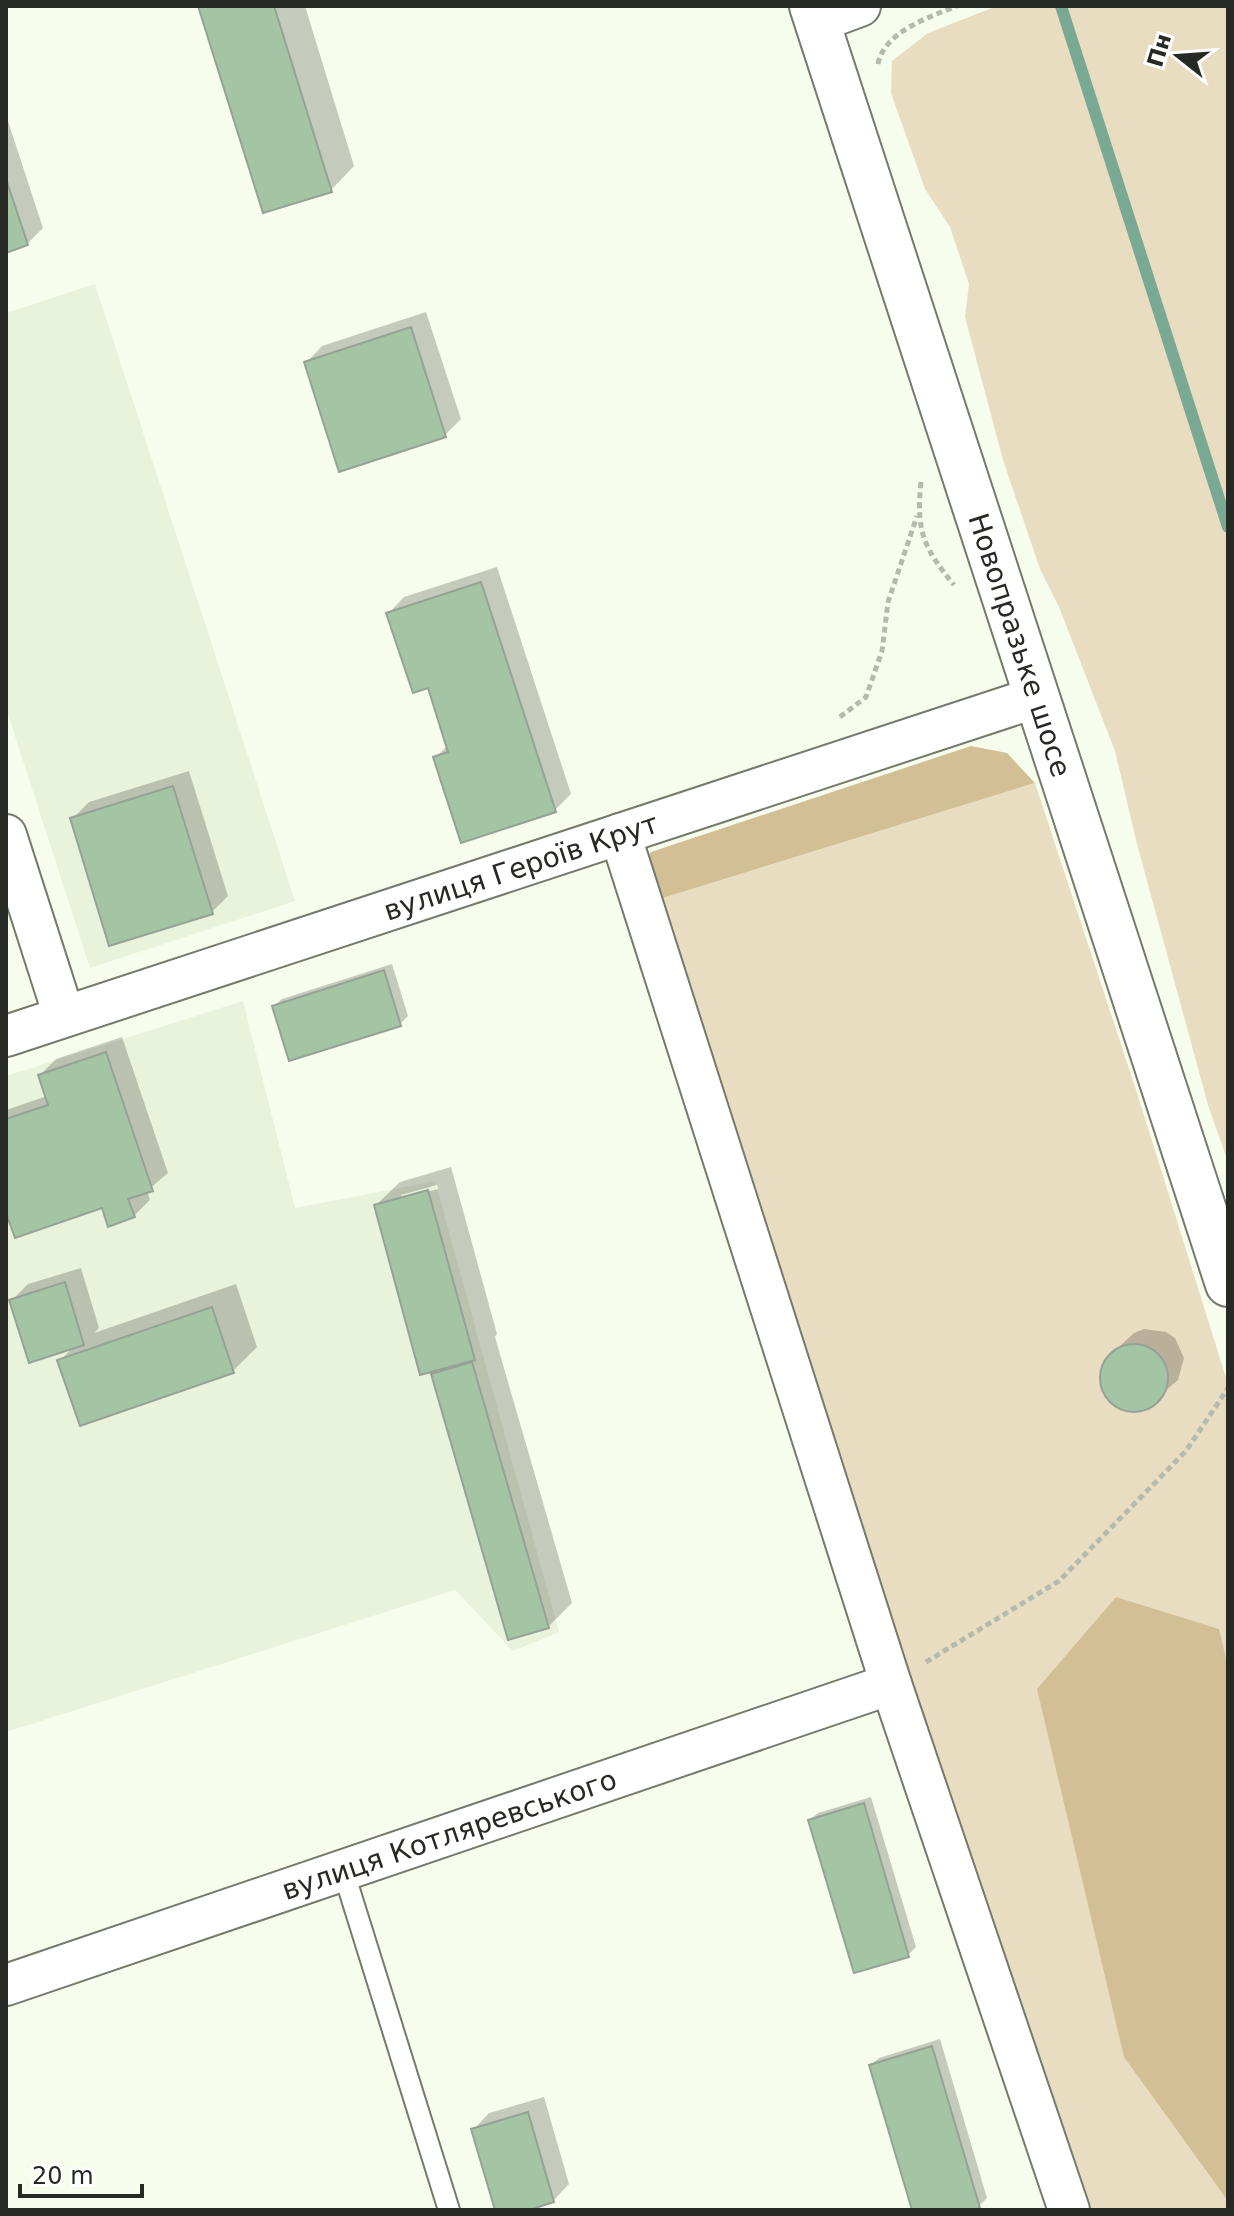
<svg xmlns="http://www.w3.org/2000/svg" width="1234" height="2216" font-family="'DejaVu Sans',sans-serif">
<style>
.built{fill:#e9f3db}
.green{fill:#e9ddc1}
.forest{fill:#d2bf95}
.shadow{fill:#0003;fill-rule:evenodd}
.lines{fill:none;stroke-linecap:round;stroke-linejoin:round}
.stream{stroke:#79a893;stroke-width:12}
.building{fill:#a3c5a4;stroke:#95a295;stroke-width:2}
.lane-casing{stroke:#747b6c;stroke-width:24}
.street-casing{stroke:#747b6c;stroke-width:44}
.secondary-casing{stroke:#747b6c;stroke-width:48}
.path{stroke:#b4baad;stroke-width:5;stroke-dasharray:6 4;stroke-linecap:butt}
.lane{stroke:#fff;stroke-width:20}
.street{stroke:#fff;stroke-width:40}
.secondary{stroke:#fff;stroke-width:44}
.labels{text-anchor:middle;stroke-width:8;stroke-linejoin:round;paint-order:stroke}
.street-label{font-size:28px;fill:#272a24;stroke:#fff}
</style>
<rect width="100%" height="100%" fill="#f6fdec"/>
<path class="built" d="M95 284 295 901 90 968 6 708V313Z
M243 1001 295 1208 435 1181 559 1632 513 1651 455 1590 6 1732V1076Z"/>
<path class="green" d="M997 6H1228V1162L1208 1105 1137 844 1115 751 1059 607 1040 569 1003 460 965 317 969 284 950 227 925 189 891 93 892 61 928 33Z
M1035 783 1138 1096 1228 1384V2210H1077L653 901Z"/>
<path class="forest" d="M971 746 1007 753 1035 783 653 901 643 866 651 852Z
M1116 1597 1219 1629 1228 1667V2201L1124 2057 1037 1689Z"/>
<path class="shadow" d="M200 6H305L354 166 331 190Z
M6 115 43 228 27 244 6 251Z
M426 312 461 419 445 435 306 363 322 346Z
M497 567 571 794 555 810 436 757 448 745 429 685 388 614 404 597Z
M189 771 228 896 212 912 73 818 89 802Z
M392 964 408 1016 400 1024 274 1006 282 999Z
M122 1037 168 1173 147 1191 150 1200 134 1216 103 1206 6 1207V1110L47 1096 40 1075 56 1059Z
M451 1167 497 1334 495 1337 572 1603 548 1627 434 1375 441 1367 376 1205 400 1182ZM437 1185 438 1189 401 1199V1195Z
M81 1268 99 1328 94 1333 236 1284 257 1347 233 1371 81 1423 60 1361 73 1347 12 1300 28 1284Z
M1144 1329 1166 1332 1175 1338 1184 1358 1178 1380 1144 1409 1134 1411 1115 1404 1103 1388 1101 1378 1108 1357 1134 1333Z
M871 1797 916 1947 908 1955 810 1820 818 1813Z
M940 2039 987 2198 979 2206 966 2210H914L871 2065 879 2058Z
M544 2097 569 2184 553 2201 522 2210H497L473 2130 489 2113Z"/>
<g class="lines">
<path class="stream" d="M1061 6 1228 527"/>
</g>
<path class="building" d="M198 6H274L332 192 263 213Z
M6 179 28 245 6 253Z
M411 327 446 437 339 472 304 362Z
M481 582 556 812 461 843 433 757 448 752 428 688 413 693 386 613Z
M173 786 213 914 109 946 70 818Z
M384 970 401 1026 289 1061 272 1006Z
M106 1052 153 1191 128 1199 135 1217 108 1227 102 1208 15 1238 6 1213V1119L48 1105 38 1075Z
M428 1190 475 1360 420 1375 374 1205Z
M65 1282 84 1345 29 1363 9 1300Z
M212 1307 234 1373 80 1426 57 1360Z
M1100 1378a34 34 0 1 1 68 0a34 34 0 1 1-68 0Z
M472 1362 549 1628 508 1640 431 1374Z
M864 1803 909 1957 854 1973 808 1820Z
M932 2046 980 2208 973 2210H912L869 2065Z
M528 2112 554 2202 529 2210H495L471 2129Z"/>
<g class="lines">
<g class="lane-casing">
<path id="lane" d="M343 1870 449 2210"/>
</g>
<g class="street-casing">
<g id="street">
<path d="M817 22 860 6"/>
<path d="M620 834 891 1684 1069 2210"/>
<path d="M6 835 64 1016"/>
<path id="s1" d="M6 1036 1037 697"/>
<path id="s2" d="M6 1985 891 1684"/>
</g>
</g>
<g class="secondary-casing">
<g id="secondary">
<path id="s3" d="M812 6 1228 1284"/>
</g>
</g>
<path class="path" d="M878 64C884 32 929 17 957 6
M921 482C916 531 923 547 954 585
M840 717 866 697 882 651 888 602 917 516
M926 1662 1059 1581 1186 1451 1228 1388"/>
<use href="#lane" class="lane"/>
<use href="#street" class="street"/>
<use href="#secondary" class="secondary"/>
</g>
<g class="labels">
<g class="street-label">
<text dy="10" stroke="none"><textPath href="#s3" startOffset="672">Новопразьке шосе</textPath></text>
<text dy="10" stroke="none"><textPath href="#s1" startOffset="542">вулиця Героїв Крут</textPath></text>
<text dy="10" stroke="none"><textPath href="#s2" startOffset="468">вулиця Котляревського</textPath></text>
</g>
</g>
<rect width="1234" height="2216" fill="none" stroke="#272a24" stroke-width="16"/>
<g transform="translate(1178 56) rotate(287)" stroke="#ffffff" stroke-width="6" paint-order="stroke">
<path d="M0-6L14 30L0 20L-14 30Z" fill="#272a24"/>
<text y="-12" font-size="22" font-weight="bold" text-anchor="middle" fill="#272a24">Пн</text>
</g>
<path d="M20 2184v12h122v-12" fill="none" stroke="#272a24" stroke-width="4"/>
<text x="32" y="2184" font-size="24" fill="#272a24" stroke="#ffffff" stroke-width="6" paint-order="stroke">20 m</text>
</svg>
